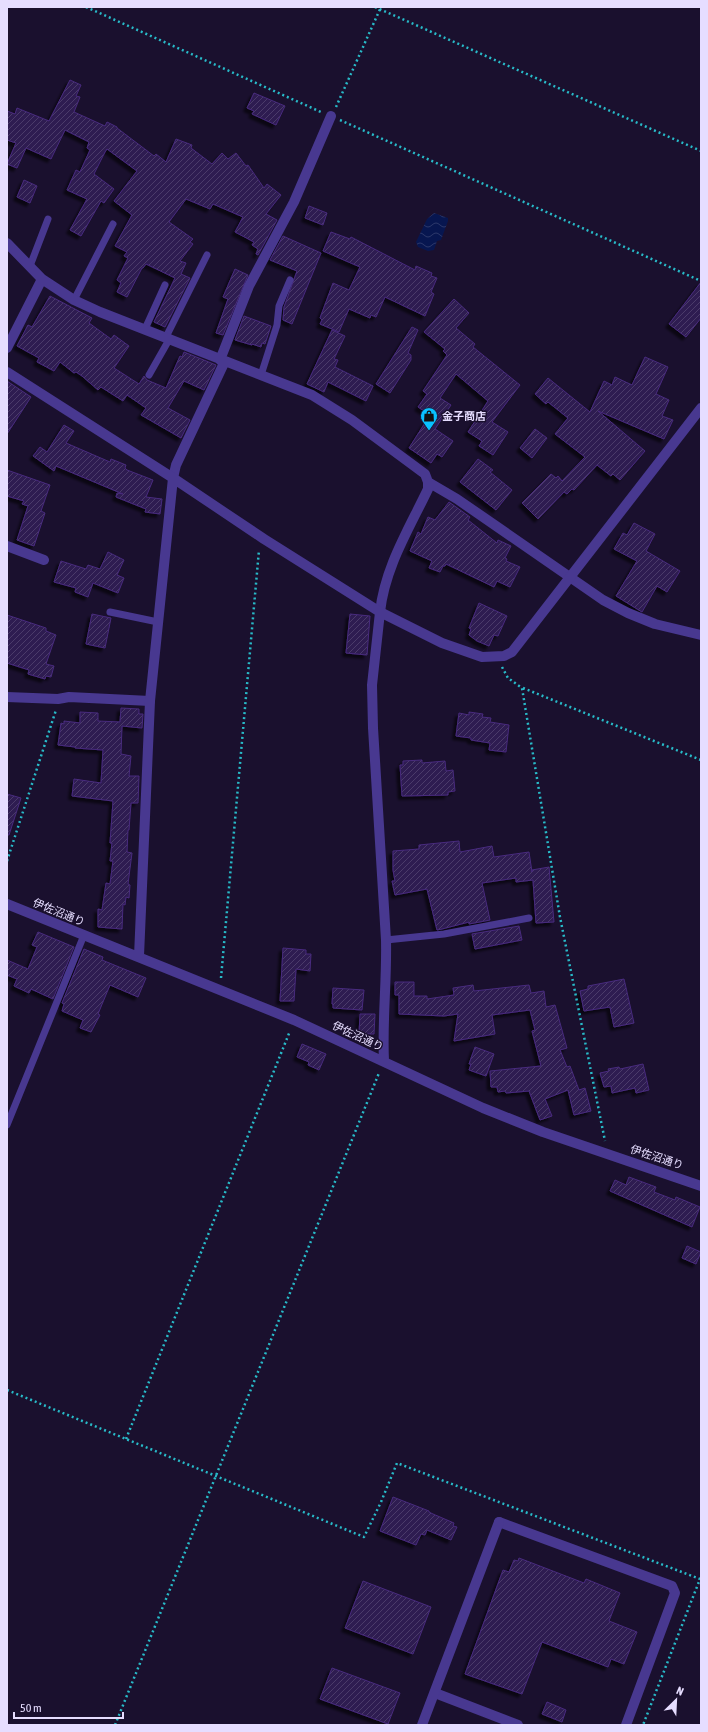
<svg xmlns="http://www.w3.org/2000/svg" width="708" height="1732" font-family="'Asap Condensed','Noto Sans JP',sans-serif">
<style>
.water{fill:url(#water-waves)}
.building{fill:url(#building-hatch);stroke:#482b7e;filter:url(#shadow)}
.lines{fill:none;stroke-linecap:round;stroke-linejoin:round}
.path{stroke:#28bac8;stroke-width:2.5;stroke-dasharray:2 3;stroke-linecap:butt}
.service{stroke:#483890;stroke-width:7}
.minor{stroke:#483890;stroke-width:10}
.tertiary{stroke:#483890;stroke-width:10}
.labels{text-anchor:middle;stroke-width:3;stroke-linejoin:round;paint-order:stroke}
.poi-label{font-size:11px;font-weight:bold;fill:#e6ddff;stroke:#1a102e;text-anchor:start}
.street-label{font-size:11px;fill:#e6ddff;stroke:#1a102e}
</style>
<defs>
<pattern id="water-waves" width="16" height="10" patternUnits="userSpaceOnUse"><rect width="16" height="10" fill="#071650"/><path d="M0 5q4-4 8 0t8 0" fill="none" stroke="#2b376a"/></pattern>
<pattern id="building-hatch" width="6" height="6" patternUnits="userSpaceOnUse"><rect width="6" height="6" fill="#2d1a51"/><path d="M-1 1l2-2M0 6l6-6M5 7l2-2" fill="none" stroke="#4b3b6b"/></pattern>
<filter id="shadow"><feDropShadow dx="-3.5" dy="3.5" stdDeviation="1" flood-color="#0009"/></filter>
</defs>
<rect width="100%" height="100%" fill="#1a102e"/>
<path class="water" d="M434 213 448 218V221L441 240 437 241 434 250 428 251 418 247 416 242 427 219Z"/>
<path class="building" d="M70 80 81 85 76 96 80 97 74 112 105 126 107 122 117 127V128L154 156 156 154 166 162 176 139 192 145 191 148 212 164 222 153 228 159 236 153 246 166 248 165 264 188 267 184 281 195 266 214 277 220 258 255 256 254 258 249 252 245 254 242 235 232 243 217 213 204 210 209 186 199 169 222 193 239 190 242 193 244 180 261 186 263 181 274 190 278 165 327 154 322 175 278 146 264 143 268H142L127 297 117 292 121 283 117 280 128 258 124 256 127 252 115 246 132 215 114 201 137 171 107 149 105 152 94 174 114 189 104 203 101 201 81 236 70 230 87 199 67 190 76 170 80 172 90 150 87 148 89 142 65 130 51 159 26 148 17 168 7 164 16 143 7 140V111L15 114 17 108 49 121Z
M254 93 285 106 276 125 252 114 254 111 247 108Z
M24 180 37 186 30 203 17 197Z
M309 206 327 213 323 225 305 218Z
M331 232 350 239 351 237 415 270 416 266 432 273 431 276 437 278 431 292 434 294 425 316 385 297 376 317 371 315 370 318 349 309 339 332 320 324 322 320 320 318 333 283 349 290 360 267 323 251Z
M283 236 321 253 292 324 283 320 284 307 297 271 270 260Z
M235 269 248 275 223 335 216 333 228 299 223 297Z
M701 282V318L686 337 669 324Z
M50 296 92 318 89 323 111 339 114 335 129 346 114 368 139 384 144 376 147 380 166 388 180 356 182 357 184 352 216 365 204 390 184 381 168 408 190 420 181 438 141 415 146 408 127 395 123 401 101 387 98 390 82 376 76 372 74 373 60 362 54 371 37 362 39 358 17 346 28 325 32 327Z
M454 299 469 313 456 328 475 344 473 347 520 385 492 422 508 432 493 455 479 446 482 441 468 432 488 401 456 374 440 398 451 405 435 429 453 441 442 457 437 454 431 463 409 448 430 415 418 407 427 394 423 391 447 355 443 351 445 349 424 332Z
M244 316 271 326 265 344 262 343 261 347 252 344V345L235 340Z
M412 327 418 330 408 353 411 355V360L390 393 376 384Z
M332 330 345 336 334 359 338 360 335 367 373 386 366 401 328 382 324 392 307 384Z
M645 357 668 367 656 394 669 400 662 416 673 420 664 439 598 411 645 451 620 480 613 474 611 476 597 465 574 490 572 489 567 494 564 492 538 519 522 503 551 474 556 478 558 476 562 481 585 457 555 434 568 418 548 402 546 404 535 394 548 378 590 412 604 381 612 385 615 377 632 385Z
M7 381 31 397 7 434Z
M64 425 74 431 66 443 110 462 111 459 126 465 125 468 127 470 153 480 146 497 162 499 160 514 145 512 146 509 116 497 117 493 123 494 56 466 54 471 33 456 40 447 47 452Z
M535 429 547 438 532 458 520 448Z
M478 459 493 470 490 472 512 490 496 510 460 482Z
M7 470 50 485 41 511 45 513 34 546 17 540 28 506 22 504 24 501 7 496Z
M449 502 470 517 468 520 497 543 498 540 511 546 505 558 507 559 506 561 520 567 510 587 497 581 494 587 446 564 445 566H443L440 572 429 568 432 561 410 551 418 532 421 534 428 517 435 520Z
M634 523 655 534 646 551 680 571 667 592 657 586 642 612 616 596 637 561 614 549 623 533 627 535Z
M108 552 124 560 117 575 124 578 118 593 93 583 88 597 75 592 76 588 54 582 61 561 86 569 88 565 100 569Z
M479 603 507 616 498 636 494 635 489 646 477 641 469 635 471 629 469 628Z
M92 614 111 618 105 648 86 644Z
M350 614 370 616 367 655 346 653Z
M7 615 46 628V631L56 635 46 664 54 666 51 677 46 676 45 679 28 674 29 670 7 663Z
M121 708 139 709V714H143L142 728 122 726 121 754 131 756 129 776H139L138 803H131L129 830H128L127 852 132 853 128 884 130 885 129 898 126 897 125 905 123 904 122 929 98 927V909L102 910 106 883 110 884 113 861H110L112 843H110L113 801 72 796 74 779 101 783 103 750 75 748V747L58 745 61 723 64 724V721L80 723V712L98 713V721L120 722Z
M469 712 483 714 482 717 491 718 490 722 509 725 506 752 489 750 490 743 471 740V738L456 736 459 713 469 715Z
M422 760V763L445 761 446 771 453 770 455 791 448 792V795L402 796 400 765H403V761Z
M7 794 21 798 9 835H7Z
M459 841 460 852 492 846 494 857 529 852 532 872V870L549 867 554 922 536 923 533 880 516 882V878L482 883 490 920 469 924V922L442 929 437 930 427 889 395 895 392 881H395L393 870V851L419 849V845Z
M519 926 522 940 475 949 472 934Z
M38 932 74 947 53 999 31 989 29 993 14 986 17 979 7 975V960L28 969 37 947 32 945Z
M283 948 306 950V954H311L310 971 296 969 294 1001H280Z
M84 949 103 957 102 960 146 978 138 997 110 985 98 1014 100 1015 91 1032 80 1028 83 1020 62 1011 64 1004 62 1003Z
M624 979 634 1023 614 1027 610 1007 584 1011 580 991 588 989V986Z
M395 982H414V996H427V999L454 995 453 988 473 985 474 991 529 985 531 993 544 991 546 1007 555 1005 567 1048 560 1050 567 1067 570 1066 579 1090 585 1088 591 1111 574 1115 568 1090 545 1099 552 1116 540 1120 529 1091 506 1093 505 1091 498 1092 497 1087H491L490 1071 541 1066 532 1031 535 1030 530 1010 492 1015 495 1034 454 1041 458 1014 444 1016 399 1014V995H395Z
M333 988 364 990 362 1010 333 1008V1004H332Z
M360 1014H375L374 1034H359Z
M302 1044 326 1054 319 1070 308 1065 309 1062 297 1057Z
M475 1047 494 1054 486 1076 469 1070 471 1064H469Z
M643 1064 649 1090 636 1093 635 1088 612 1093 611 1086 604 1087 600 1073 609 1071 608 1069 619 1067 620 1069Z
M629 1177 656 1187 654 1192 675 1200 676 1197 700 1207 692 1227 610 1191 615 1180 626 1185Z
M687 1246 701 1252 696 1264 682 1258Z
M393 1497 429 1511V1512L433 1514 454 1523 453 1526 457 1527 451 1540 427 1530 425 1535 421 1534 416 1545 380 1531Z
M519 1558 584 1583 586 1579 620 1593 609 1621 637 1632 624 1664 611 1659 608 1667 542 1642 522 1694 465 1674 503 1570 509 1572 514 1560 518 1561Z
M363 1581 431 1607 413 1654 345 1628Z
M332 1668 400 1693 388 1724 320 1699Z
M547 1702 566 1710 562 1722 542 1714Z"/>
<g class="lines">
<path class="path" d="M86 7 321 112
M375 7 701 151
M336 107 381 7
M340 120 701 281
M502 667 508 678 522 688 560 917 605 1141
M523 688 701 760
M7 861 56 710
M221 978 259 550
M7 1390 364 1537 381 1502 397 1463 700 1579 643 1725
M126 1439 290 1031
M115 1725 379 1073"/>
<path class="service" d="M30 266 48 219
M74 300 113 224
M145 329 165 285
M166 337 207 255
M149 375 170 338
M261 375 277 325 279 306 290 280
M110 612 158 622
M386 940 444 934 529 918
M7 1125 84 935"/>
<path class="minor" d="M7 243 42 279 74 300 100 312 312 395 352 420 425 474 428 482V489C409 529 385 567 380 612
M7 348 42 279
M220 360 249 286 294 202 331 116
M173 478 176 465 225 361
M428 482 457 499 603 600 628 613 655 624 701 635
M7 546 44 560
M7 697 58 699 69 697 150 701
M499 1522 672 1586 675 1593 626 1725
M435 1693 518 1725"/>
<path class="tertiary" d="M7 372 173 478 264 539 380 612 442 643 482 657 504 656 512 652 701 408
M380 612 372 685 373 728 386 940C387 981 382 1021 384 1061
M7 904 294 1020 483 1108 543 1132 701 1186
M139 956 150 701 173 478
M422 1725 499 1522"/>
</g>
<defs>
<g id="shop-pin" transform="scale(0.9)"><path d="M0 17L-7.5 6A9.5 9.5 0 1 1 7.5 6Z" fill="#09c1ff" stroke="#1a102e"/><path d="M-5-2.5h2.3a2.7 3.5 0 0 1 5.4 0H5L5.5 6h-11ZM-1.5-2.5h3a1.5 2.3 0 0 0-3 0Z" fill="#111"/></g>
</defs>
<g fill-rule="evenodd">
<use href="#shop-pin" x="429" y="416"/>
</g>
<g class="labels">
<g class="poi-label">
<text x="442" y="420">金子商店</text>
</g>
<g class="street-label">
<text transform="translate(59 912) rotate(22)" y="4">伊佐沼通り</text>
<text transform="translate(358 1036) rotate(25)" y="4">伊佐沼通り</text>
<text transform="translate(657 1157) rotate(18)" y="4">伊佐沼通り</text>
</g>
</g>
<rect width="708" height="1732" fill="none" stroke="#e6ddff" stroke-width="16"/>
<g transform="translate(676 1700) rotate(24)" stroke="#1a102e" stroke-width="3" paint-order="stroke">
<path d="M0-3L7 15L0 10L-7 15Z" fill="#e6ddff"/>
<text y="-6" font-size="11" font-weight="bold" text-anchor="middle" fill="#e6ddff">N</text>
</g>
<path d="M14 1712v6h109v-6" fill="none" stroke="#e6ddff" stroke-width="2"/>
<text x="20" y="1712" font-size="12" fill="#e6ddff" stroke="#1a102e" stroke-width="3" paint-order="stroke">50 m</text>
</svg>
